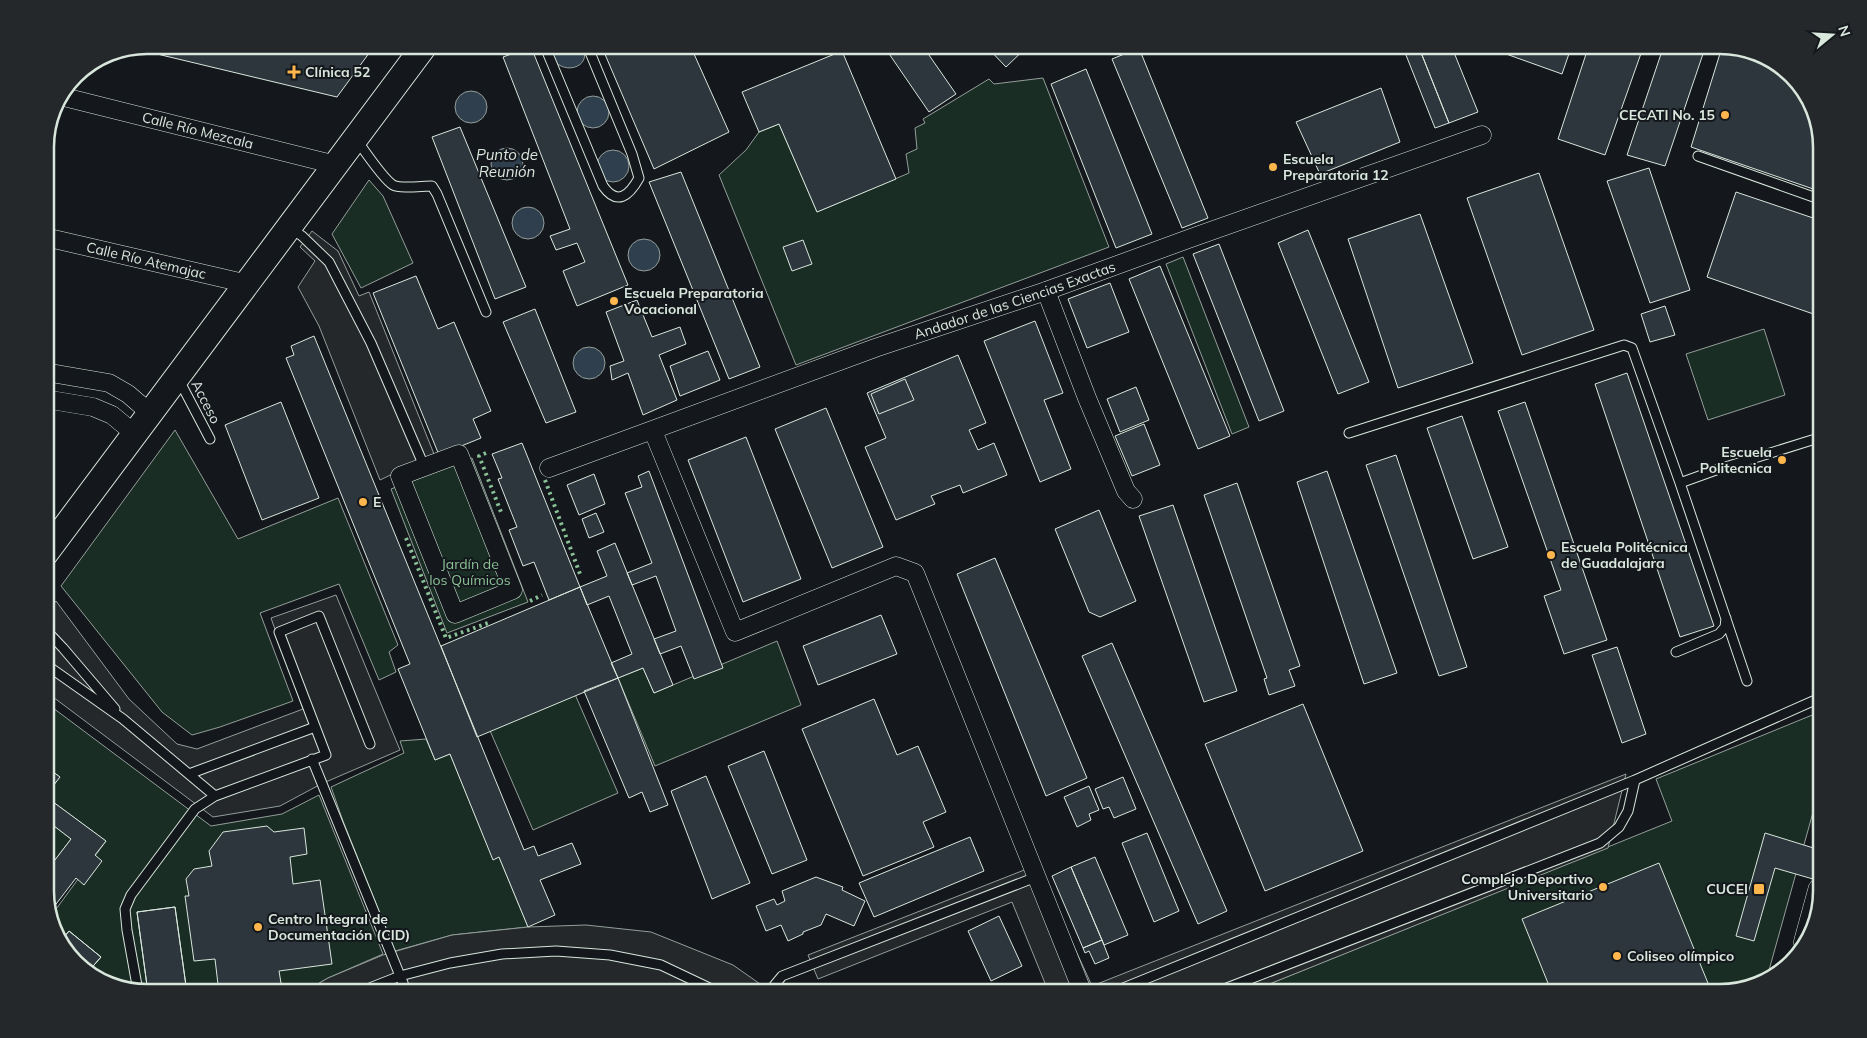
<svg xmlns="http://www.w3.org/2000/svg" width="1867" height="1038" font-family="Mulish,sans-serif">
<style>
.green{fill:#1a2d24;stroke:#939e99}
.parking{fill:#24282b;stroke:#939e99}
.water{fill:#2f3f4d;stroke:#939e99}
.building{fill:#2c363c;stroke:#d8e6dc}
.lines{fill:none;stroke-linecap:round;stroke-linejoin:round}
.service-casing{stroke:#d8e6dc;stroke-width:11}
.minor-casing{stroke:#d8e6dc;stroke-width:19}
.secondary-casing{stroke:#d8e6dc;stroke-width:27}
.primary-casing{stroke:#d8e6dc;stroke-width:29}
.service{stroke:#14181c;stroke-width:9}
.minor{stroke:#14181c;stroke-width:18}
.secondary{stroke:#14181c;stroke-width:25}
.primary{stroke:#14181c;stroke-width:28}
.hedge{stroke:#8ac095;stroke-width:4;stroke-dasharray:2.5 4;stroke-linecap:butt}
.poi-dot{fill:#ffb74d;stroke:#14181c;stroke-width:2}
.labels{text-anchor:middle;stroke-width:4;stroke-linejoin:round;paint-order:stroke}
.poi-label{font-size:14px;font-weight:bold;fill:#d8e6dc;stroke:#14181c;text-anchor:start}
.street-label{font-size:14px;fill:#d8e6dc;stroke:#14181c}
.park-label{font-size:14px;fill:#8ac095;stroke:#14181c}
.water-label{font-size:15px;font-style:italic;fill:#d8e6dc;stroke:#14181c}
.rim{fill:none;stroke:#d8e6dc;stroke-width:2.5}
</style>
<rect width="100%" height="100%" fill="#14181c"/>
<path class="green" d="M1043 78 1109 247 796 365 719 175 746 150 759 132 779 124 817 212 909 173 906 154 917 149 915 128 925 123 923 119 989 79 994 84Z
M369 180 383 196 413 263 361 288 332 234Z
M1183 257 1249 427 1232 434 1166 264Z
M1764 329 1785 395 1708 420 1686 354Z
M175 430 238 539 338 498 398 645 389 652 396 672 379 680 339 584 260 613 293 701 220 727 192 735 162 712 61 586Z
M472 458 528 602 447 633 391 489Z
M777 641 801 705 655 766 618 678 643 668 654 693Z
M574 692 618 793 533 830 488 726Z
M45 702 211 826 282 814 319 795 383 954 328 978 302 993H147L96 980 59 942 51 916 106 841 45 796 60 777 45 766Z
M1822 711V780L1766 981 1720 993H1247L1672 821 1656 779Z
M426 739 435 760 450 754 493 859 499 857 528 927 452 935 395 951 343 821 331 787 404 753 400 741Z
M45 819 71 839 45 873Z"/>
<path class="parking" d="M312 231 338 251 359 296 369 292 434 454 380 480 319 326 298 287 315 261 300 247Z
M336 595 400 750 321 784 280 806 213 817 45 691V614L56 601 129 699 177 744 197 749 303 709 271 618Z
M1626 774 1608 848 1247 993H1049L1012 902 818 979 808 955 1037 865 1092 986Z
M586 925 651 932 733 965 773 993H302L328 978 383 955 452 935 528 927Z"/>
<path class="water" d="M555 45H583C595 77 542 74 555 45Z
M455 107a16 16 0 1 1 32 0a16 16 0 1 1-32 0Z
M577 112a16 16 0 1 1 32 0a16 16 0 1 1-32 0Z
M491 164a16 16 0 1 1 32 0a16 16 0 1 1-32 0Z
M597 166a16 16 0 1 1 32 0a16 16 0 1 1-32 0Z
M512 223a16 16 0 1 1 32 0a16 16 0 1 1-32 0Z
M628 255a16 16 0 1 1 32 0a16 16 0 1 1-32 0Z
M573 363a16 16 0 1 1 32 0a16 16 0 1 1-32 0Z"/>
<path class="building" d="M147 45H375L337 97 132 48Z
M601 45H690L729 132 654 169Z
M883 45H922L956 94 929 112Z
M985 45H1029L1006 67Z
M1402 45H1418L1449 123 1435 128Z
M1418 45H1451L1478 112 1449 123Z
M1481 45H1572L1562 74Z
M1589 45H1644L1605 155 1558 139Z
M1664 45H1706L1665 166 1627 155Z
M531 47 628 285 577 306 563 271 585 262 577 243 556 250 550 236 570 229 503 57Z
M1722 47 1779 66 1805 90 1822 140V192L1691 147Z
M1139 48 1208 218 1182 228 1112 59Z
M842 51 896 179 817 212 779 124 759 132 742 92Z
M1086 69 1152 234 1116 248 1051 84Z
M1381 88 1400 142 1320 174 1296 122Z
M460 127 526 287 495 299 432 137Z
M1649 168 1690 290 1650 303 1607 181Z
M681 172 760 367 729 379 649 182Z
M1539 173 1594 330 1522 355 1467 198Z
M1736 192 1822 221V317L1707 277Z
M1420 214 1473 363 1398 388 1348 239Z
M1308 230 1369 382 1338 394 1278 243Z
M803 240 812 264 792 271 783 247Z
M1219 244 1284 411 1259 421 1193 254Z
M1160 266 1230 436 1198 449 1129 279Z
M416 276 438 329 454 322 491 411 473 419 481 438 439 455 373 293Z
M1110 283 1129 332 1087 348 1068 299Z
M637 300 652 337 680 327 686 344 659 355 677 400 643 415 628 373 612 380 610 366 624 361 606 312Z
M1665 306 1675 335 1650 342 1641 314Z
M535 309 576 412 546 423 503 322Z
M1035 321 1063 393 1044 400 1071 469 1040 482 984 341Z
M314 336 524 850 534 846 538 856 572 843 581 864 540 880 555 915 528 927 499 857 493 860 450 754 435 760 398 669 410 664 286 358 294 355 291 346Z
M708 351 720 380 680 396 670 366Z
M958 355 986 423 969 430 978 450 994 443 1007 475 963 493 960 485 931 496 935 504 896 520 865 447 886 438 867 393Z
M1627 373 1714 626 1680 637 1595 384Z
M905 379 914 400 879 414 871 394Z
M1136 387 1149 420 1120 432 1107 399Z
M281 402 319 498 262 520 225 425Z
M1525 402 1607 640 1564 654 1544 596 1561 590 1498 411Z
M826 408 883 547 832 568 775 429Z
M1462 416 1508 547 1473 559 1427 428Z
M1144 424 1160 465 1132 476 1115 436Z
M746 437 801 579 743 602 688 460Z
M522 443 580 587 549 600 534 562 523 566 509 530 517 527 498 479 502 478 492 454Z
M1396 455 1467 667 1439 676 1366 465Z
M649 471 723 668 694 679 681 646 660 654 654 639 676 631 656 576 632 585 627 573 652 563 625 493 642 487 638 476Z
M1327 471 1397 673 1364 684 1297 482Z
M594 474 605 504 579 515 567 485Z
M1237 483 1300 666 1289 670 1295 686 1269 695 1264 679 1267 678 1204 495Z
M1173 505 1237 691 1204 702 1139 516Z
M1099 510 1136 601 1100 617 1089 612 1055 529Z
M596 513 604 532 589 538 582 519Z
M615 543 673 685 654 693 643 668 618 678 611 663 632 654 609 596 587 605 580 587 607 576 597 551Z
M995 558 1087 778 1046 796 957 574Z
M580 587 618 678 477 737 441 646Z
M881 615 897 654 818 685 803 646Z
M1112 643 1227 911 1198 924 1082 656Z
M1617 647 1646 734 1622 743 1592 655Z
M618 678 668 805 650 812 642 792 629 798 584 691Z
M874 699 897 755 918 746 946 812 923 822 934 847 863 876 802 729Z
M1303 704 1363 851 1265 891 1205 744Z
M764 751 807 860 772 874 728 766Z
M45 766 60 777 45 796Z
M706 776 750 883 712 899 671 791Z
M1123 777 1136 809 1114 818 1109 807 1103 809 1095 789Z
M1089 786 1099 810 1089 814 1091 820 1077 827 1064 797Z
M45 796 106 841 95 855 102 861 84 885 76 878 50 912 45 898V873L71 839 45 819Z
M267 826 274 832 304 828 307 854 290 857 293 884 320 880 332 964 279 971 282 989 253 993H219L215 959 194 961 185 896H189L186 879 194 869 212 866 209 851 223 832Z
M1147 833 1179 911 1154 922 1122 843Z
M1765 833 1820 850 1822 843V891L1811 885 1813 879 1775 868 1754 941 1736 936Z
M970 837 984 871 874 917 859 883Z
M1095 857 1128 935 1104 945 1071 867Z
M1659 863 1712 993H1552L1522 919Z
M1071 867 1102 940 1083 948 1052 876Z
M816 877 843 887 842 890 865 901 854 926 826 914 821 925 803 932V934L788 941 781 925 766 931 756 906 774 899 777 905 785 901 782 891Z
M175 907 187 993H148L137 912Z
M175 907 187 993H148L137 912Z
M999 916 1022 966 991 981 968 931Z
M69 931 101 957 88 972 59 943Z
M69 931 101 957 88 972 59 943Z
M1102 940 1109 958 1095 964 1089 951 1085 953 1083 948Z
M1502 988 1504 993H1490Z"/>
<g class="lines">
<g class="service-casing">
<path id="service" d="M548 45V54L603 186C617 206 629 196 639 178L632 154 587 45
M356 139C364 150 383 179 393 185 400 189 422 186 432 186L437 194 486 312
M1698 156 1822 200
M290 228 302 236 329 262 371 343 424 466
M179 380 210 439
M1349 433 1624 345 1632 348 1680 483 1716 470 1812 440 1822 443
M1680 483 1747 681
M45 629 63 648 115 709
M1676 652 1719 634 1725 627 1726 618
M45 664 123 719 215 796
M312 759 407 993
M189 774 315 727
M138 991 127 930 125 909 131 895 195 809 215 796 326 755 279 632 319 616 370 744
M357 993 400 976 450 963 502 954 556 951 610 955 661 965 720 993
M768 993 782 976 1036 877
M1111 993 1635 780 1822 697
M1214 993 1600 843 1619 827 1628 811 1635 780"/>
</g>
<g class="minor-casing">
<g id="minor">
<path id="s1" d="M60 96 336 165"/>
<path id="s2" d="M45 237 248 284"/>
<path d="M1046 291 1087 398 1126 491 1133 499"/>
<path d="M45 372 109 383 128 394 150 413"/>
<path d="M45 399 93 407 112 415 135 434"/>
<path d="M653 431 735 632 896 566 915 573 1083 993"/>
<path d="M459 454 513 590 455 614 400 476Z"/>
<path id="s3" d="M549 468 875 348 1046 291 1191 238 1482 135"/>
</g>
</g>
<g class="secondary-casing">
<path id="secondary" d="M45 554 425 45"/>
</g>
<g class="primary-casing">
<path id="primary" d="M1808 942 1822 891"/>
</g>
<use href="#service" class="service"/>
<use href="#minor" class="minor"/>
<use href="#secondary" class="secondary"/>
<use href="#primary" class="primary"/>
<path class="hedge" d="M486 453 479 456 501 512
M545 480 580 574
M406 538 446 638 491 622
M530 601 542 595"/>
</g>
<g class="poi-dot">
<path d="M291.5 64.5h5v5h5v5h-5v5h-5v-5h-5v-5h5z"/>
<circle cx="1725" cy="115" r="5"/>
<circle cx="1273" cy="167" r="5"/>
<circle cx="614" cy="301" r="5"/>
<circle cx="1782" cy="460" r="5"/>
<circle cx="363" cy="502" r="5"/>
<circle cx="1551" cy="555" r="5"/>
<circle cx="1603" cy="887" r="5"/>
<rect x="1753" y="883" width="12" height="12" rx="2.5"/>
<circle cx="258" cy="927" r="5"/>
<circle cx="1617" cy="956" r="5"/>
</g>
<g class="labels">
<g class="poi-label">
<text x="305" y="77">Clínica 52</text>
<text x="1715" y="120" text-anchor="end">CECATI No. 15</text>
<text x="1283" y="164">Escuela<tspan x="1283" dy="16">Preparatoria 12</tspan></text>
<text x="624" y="298">Escuela Preparatoria<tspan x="624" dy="16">Vocacional</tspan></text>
<text x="1772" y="457" text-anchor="end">Escuela<tspan x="1772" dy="16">Politecnica</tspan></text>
<text x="373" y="507">E</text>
<text x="1561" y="552">Escuela Politécnica<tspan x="1561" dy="16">de Guadalajara</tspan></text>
<text x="1593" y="884" text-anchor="end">Complejo Deportivo<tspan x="1593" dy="16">Universitario</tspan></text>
<text x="1748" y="894" text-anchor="end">CUCEI</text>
<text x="268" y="924">Centro Integral de<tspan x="268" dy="16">Documentación (CID)</tspan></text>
<text x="1627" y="961">Coliseo olímpico</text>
</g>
<g class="street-label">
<text dy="5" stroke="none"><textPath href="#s1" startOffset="142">Calle Río Mezcala</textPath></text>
<text dy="5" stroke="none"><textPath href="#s2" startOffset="104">Calle Río Atemajac</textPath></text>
<text dy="5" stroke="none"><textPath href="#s3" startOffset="495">Andador de las Ciencias Exactas</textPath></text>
<text transform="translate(206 402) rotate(63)" y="5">Acceso</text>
</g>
<g class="park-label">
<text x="470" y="569">Jardín de<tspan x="470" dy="16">los Químicos</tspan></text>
</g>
<g class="water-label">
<text x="507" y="160">Punto de<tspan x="507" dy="17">Reunión</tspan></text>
</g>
</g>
<path d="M0 0H1867V1038H0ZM147 54H1720A93 93 0 0 1 1813 147V891A93 93 0 0 1 1720 984H147A93 93 0 0 1 54 891V147A93 93 0 0 1 147 54Z" fill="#24282b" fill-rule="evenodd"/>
<path class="rim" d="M147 54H1720A93 93 0 0 1 1813 147V891A93 93 0 0 1 1720 984H147A93 93 0 0 1 54 891V147A93 93 0 0 1 147 54Z"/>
<g transform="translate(1832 35) rotate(72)" stroke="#14181c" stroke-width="4" paint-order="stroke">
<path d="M0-4L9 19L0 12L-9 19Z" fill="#d8e6dc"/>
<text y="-8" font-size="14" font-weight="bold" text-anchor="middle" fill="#d8e6dc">N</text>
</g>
</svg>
